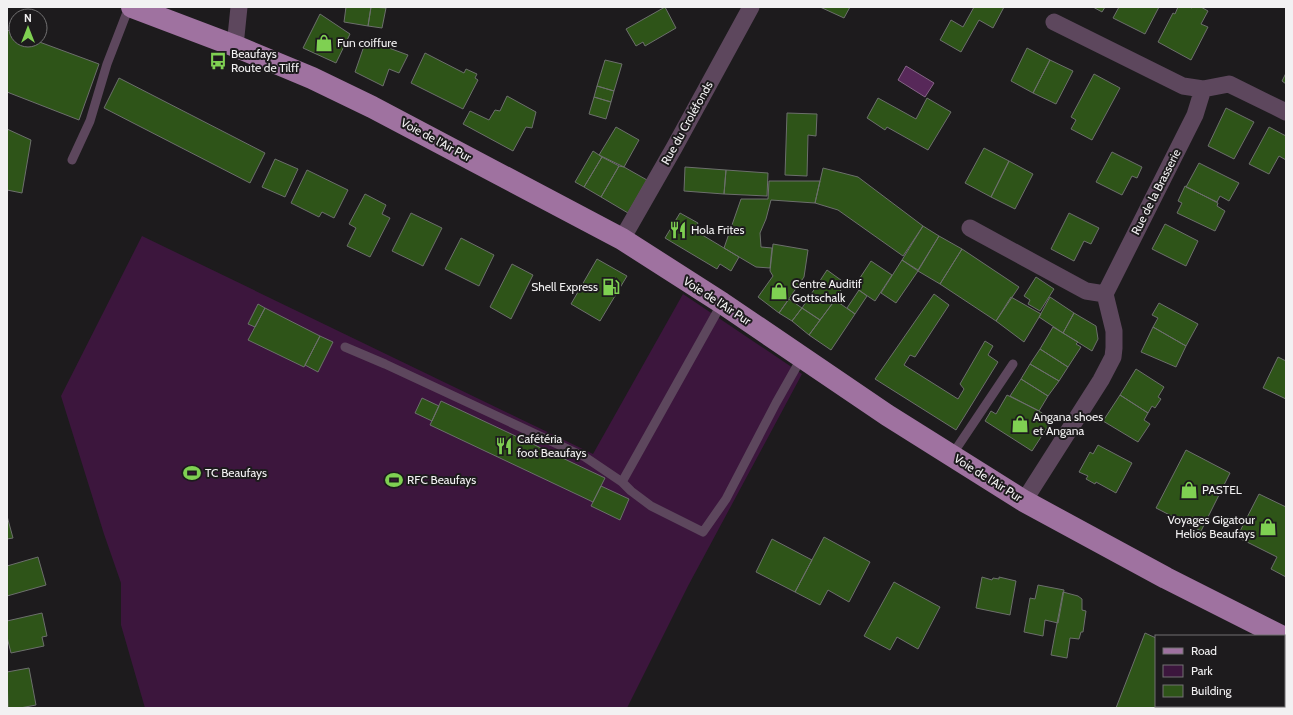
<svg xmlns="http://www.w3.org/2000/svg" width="1293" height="715" font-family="Cabin,sans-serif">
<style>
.green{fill:#3c163d}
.water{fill:#572859;stroke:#866487}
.building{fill:#2e5418;stroke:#6c6f6c}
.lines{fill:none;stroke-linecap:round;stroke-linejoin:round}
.lane{stroke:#5d475d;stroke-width:9}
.street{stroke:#5d475d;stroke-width:17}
.primary{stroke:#9f72a0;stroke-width:22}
.labels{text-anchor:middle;stroke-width:4;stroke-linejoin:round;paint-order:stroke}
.poi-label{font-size:12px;fill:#f2f1f2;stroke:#1d1b1d;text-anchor:start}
.street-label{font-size:12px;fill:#f2f1f2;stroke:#1d1b1d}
</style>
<rect width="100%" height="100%" fill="#1d1b1d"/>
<path class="green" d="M142 236 593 454 683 294 802 374 688 586 627 708H145L121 625V583L104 534 61 396Z"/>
<path class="water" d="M906 66 934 83 925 97 898 80Z"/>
<path class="building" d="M346 7H371L368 26 344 22Z
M371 7 386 8 382 28 368 26Z
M665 7 676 28 645 46 643 42 636 46 626 29Z
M820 7H850L844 18Z
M974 7H1004L993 28 979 20 961 52 940 40 951 20 963 27Z
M1093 7H1105L1102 12Z
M1119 7H1159L1145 34 1113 18Z
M1178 7H1189L1192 8 1193 7H1201L1208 11 1201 24 1208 27 1191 60 1158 42 1173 13 1175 14Z
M320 14 350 34 336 63 303 48Z
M7 30 16 33V40H34L99 64 79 120 7 92Z
M369 44 377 48 378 44 408 55 399 73 389 69 383 86 355 72 364 46Z
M1027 48 1050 60 1033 93 1011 81Z
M425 53 464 73 466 69 477 74 475 78 478 80 463 109 411 83Z
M605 60 622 64 614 91 597 86Z
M1050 60 1073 71 1056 104 1033 93Z
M1286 73V84L1282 81Z
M1094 74 1120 88 1092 140 1071 129 1076 120 1071 117Z
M119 78 265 153 250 183 104 108Z
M597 86 614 91 611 102 594 97Z
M507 96 536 112 532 128 526 127 513 151 463 124 470 111 489 120 495 110 500 111Z
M594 97 611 102 606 119 589 114Z
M878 98 916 119 927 98 951 112 928 150 887 127 885 130 867 118Z
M1226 108 1254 122 1234 159 1208 146Z
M787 113 817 114 816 136 808 135 807 176 785 175Z
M616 127 639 140 624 167 599 155Z
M1269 127 1286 136V160L1279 156 1269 174 1249 164Z
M7 129 31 140 22 193 7 190Z
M984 148 1009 161 991 197 965 183Z
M593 151 602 157 584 187 575 182Z
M1112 152 1142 167 1137 178 1132 176 1122 195 1096 182Z
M602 157 619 166 601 197 584 187Z
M275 159 298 169 285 197 262 187Z
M1009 161 1033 174 1015 209 991 197Z
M1199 163 1239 183 1229 201 1220 196 1217 202 1186 187Z
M619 166 624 167 647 180 628 213 601 197Z
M685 167 726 170 724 194 684 191Z
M823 168 858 177 923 226 903 256 838 210 815 203Z
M307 170 348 190 334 218 322 212 319 217 291 203Z
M726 170 768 173 767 196 724 194Z
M769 181H820L815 203 771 200 766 219 760 233 761 247 772 248 770 268 756 267 724 248 741 199H768Z
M1185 186 1218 203 1217 206 1225 211 1215 231 1177 213 1182 203 1178 201Z
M365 194 386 205 382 214 390 218 370 257 347 246 356 228 349 224Z
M411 213 442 228 423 266 392 251Z
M680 213 698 223 694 230 739 257 731 271 720 264 717 269 665 238Z
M1069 213 1099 228 1091 244 1084 241 1074 261 1051 249Z
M1165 224 1198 241 1186 266 1152 249Z
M923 226 939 236 918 270 902 260Z
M939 236 962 249 940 284 918 271Z
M461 238 494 255 479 286 445 269Z
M773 244 808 250 804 277 779 313 758 297 773 276 770 271Z
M962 249 1019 287 996 321 940 284Z
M597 259 627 276 600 321 571 304Z
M902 260 918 271 896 303 881 293Z
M871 261 892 275 875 301 854 287Z
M512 264 533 275 511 319 490 307Z
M827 270 845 283 835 300 820 320 802 308Z
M1036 277 1054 289 1040 311 1028 304 1030 300 1024 296Z
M859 290 867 296 855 314 847 308Z
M934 294 949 305 915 357 910 355 904 365 958 399 964 389 960 384 985 341 993 346 988 355 998 362 956 430 875 379Z
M1011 297 1041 314 1024 342 996 321Z
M1050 297 1074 313 1063 333 1039 317Z
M789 299 802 308 792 321 779 313Z
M835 300 855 314 831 350 809 335Z
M1159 303 1198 324 1186 346 1153 327 1158 318 1152 315Z
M258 304 265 308 255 327 248 324Z
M265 308 320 336 304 367 248 340Z
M802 308 820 320 809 335 792 321Z
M1074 313 1096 326 1098 339 1092 351 1063 333Z
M1053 327 1078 342 1076 344 1081 347 1068 367 1040 349Z
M1153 327 1186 346 1176 367 1141 352Z
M320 336 333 342 318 372 305 365Z
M1040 349 1068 367 1059 381 1030 364Z
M1278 357 1286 361V399L1263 388Z
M1030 364 1059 381 1048 396 1021 379Z
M1136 369 1164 387 1158 397 1161 399 1155 408 1152 406 1148 413 1120 395Z
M1021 379 1048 396 1039 411 1010 396Z
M1007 395 1039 411 1052 420 1032 451 985 421 991 411 996 414Z
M1120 395 1148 413 1144 420 1150 424 1138 442 1103 421Z
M422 398 439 406 432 421 415 413Z
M441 401 605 478 593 502 430 425Z
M1098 445 1132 463 1116 493 1096 482 1095 484 1086 479 1088 476 1079 472 1090 452 1093 454Z
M1186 450 1230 473 1201 531 1156 508Z
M601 486 629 499 620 520 591 506Z
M1259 494 1286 507V577L1271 569 1277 557 1237 537Z
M7 516 13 538 7 539Z
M824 537 870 562 849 602 828 590 820 605 795 592Z
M772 539 812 560 795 592 756 572Z
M38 557 46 585 7 596V566Z
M982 577 992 580 993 578 999 579V577L1016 581 1010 615 976 608Z
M894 582 940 607 918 649 897 637 890 650 864 636Z
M1038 585 1064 590 1058 623 1045 620 1043 636 1024 632 1030 598 1035 599Z
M1063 592 1078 596 1082 599V610L1086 611 1083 632H1081L1079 639 1070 638 1067 658 1051 655Z
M42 613 47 636 42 637 44 646 11 653 7 637V621Z
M1145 633 1156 638V706H1198L1197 708H1116Z
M29 668 36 705 20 708H8L7 672Z
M1219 706H1251L1250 708H1218Z"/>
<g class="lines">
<path class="lane" d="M72 160 90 121 107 64 129 7
M345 347 385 364 585 457 622 482 631 491 651 506 703 532 726 499 776 403 802 357
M952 455 1013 364
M622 482 722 303"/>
<path class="street" d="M235 46 239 7
M1203 89 1229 84 1286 112
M970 228 1086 291 1105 294
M622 239 674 148 751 7
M1024 501 1101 380 1113 357 1114 348V331L1105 294 1195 115 1203 89 1183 86 1054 22"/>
<path class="primary" d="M132 7 235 46 312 78 372 107 622 239 722 303 887 415 1024 501 1166 578 1281 636"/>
</g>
<defs>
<g id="shop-bare" transform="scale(1.38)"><path d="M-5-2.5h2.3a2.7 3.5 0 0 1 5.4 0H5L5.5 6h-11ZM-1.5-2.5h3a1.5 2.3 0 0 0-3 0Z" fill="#7fd052" stroke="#1d1b1d" stroke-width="2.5" paint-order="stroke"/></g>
<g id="bus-bare" transform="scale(1.38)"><path d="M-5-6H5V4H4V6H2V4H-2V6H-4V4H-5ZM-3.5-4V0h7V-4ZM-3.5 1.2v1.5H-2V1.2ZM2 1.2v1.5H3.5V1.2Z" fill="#7fd052" stroke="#1d1b1d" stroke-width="2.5" paint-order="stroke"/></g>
<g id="restaurant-bare" transform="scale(1.38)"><path d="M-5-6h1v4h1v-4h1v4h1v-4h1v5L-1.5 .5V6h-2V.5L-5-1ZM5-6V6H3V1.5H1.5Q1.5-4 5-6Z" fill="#7fd052" stroke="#1d1b1d" stroke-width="2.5" paint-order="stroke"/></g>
<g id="fuel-bare" transform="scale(1.38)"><path d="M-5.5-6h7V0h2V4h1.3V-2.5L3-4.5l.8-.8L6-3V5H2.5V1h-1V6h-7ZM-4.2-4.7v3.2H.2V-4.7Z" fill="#7fd052" stroke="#1d1b1d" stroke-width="2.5" paint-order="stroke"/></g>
<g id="stadium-bare" transform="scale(1.38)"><path d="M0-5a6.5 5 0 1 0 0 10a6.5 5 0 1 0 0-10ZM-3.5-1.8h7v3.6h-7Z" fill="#7fd052" stroke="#1d1b1d" stroke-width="2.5" paint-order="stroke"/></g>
</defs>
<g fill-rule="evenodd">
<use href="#shop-bare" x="324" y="43"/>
<use href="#bus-bare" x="218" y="61"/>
<use href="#restaurant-bare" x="678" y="230"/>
<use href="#fuel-bare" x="611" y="287"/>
<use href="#shop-bare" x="779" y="291"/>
<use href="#shop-bare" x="1020" y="424"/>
<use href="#restaurant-bare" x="504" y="446"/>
<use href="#stadium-bare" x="192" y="473"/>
<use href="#stadium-bare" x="394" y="480"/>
<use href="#shop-bare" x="1189" y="490"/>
<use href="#shop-bare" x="1268" y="527"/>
</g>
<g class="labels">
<g class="poi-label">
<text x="337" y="47">Fun coiffure</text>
<text x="231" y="58">Beaufays<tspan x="231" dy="14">Route de Tilff</tspan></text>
<text x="691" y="234">Hola Frites</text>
<text x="792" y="288">Centre Auditif<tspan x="792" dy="14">Gottschalk</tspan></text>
<text x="598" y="291" text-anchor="end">Shell Express</text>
<text x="1033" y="421">Angana shoes<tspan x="1033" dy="14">et Angana</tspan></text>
<text x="517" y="443">Cafétéria<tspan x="517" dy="14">foot Beaufays</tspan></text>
<text x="205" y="477">TC Beaufays</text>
<text x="407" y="484">RFC Beaufays</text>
<text x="1202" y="494">PASTEL</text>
<text x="1255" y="524" text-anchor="end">Voyages Gigatour<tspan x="1255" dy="14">Helios Beaufays</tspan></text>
</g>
<g class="street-label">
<text transform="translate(687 123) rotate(-61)" y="4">Rue du Croléfonds</text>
<text transform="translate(436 140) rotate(28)" y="4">Voie de l'Air Pur</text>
<text transform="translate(1156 192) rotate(-63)" y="4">Rue de la Brasserie</text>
<text transform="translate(717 301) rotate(33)" y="4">Voie de l'Air Pur</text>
<text transform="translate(988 478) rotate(32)" y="4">Voie de l'Air Pur</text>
</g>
</g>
<rect width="1293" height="715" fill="none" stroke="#f2f1f2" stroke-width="16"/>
<rect x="1155" y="635" width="130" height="72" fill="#1d1b1d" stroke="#727172"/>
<rect x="1163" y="648" width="20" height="6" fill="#9f72a0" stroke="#727172"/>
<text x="1191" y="655" font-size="12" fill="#f2f1f2">Road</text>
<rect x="1163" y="665" width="20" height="12" fill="#3c163d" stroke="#727172"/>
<text x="1191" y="675" font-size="12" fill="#f2f1f2">Park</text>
<rect x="1163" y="685" width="20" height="12" fill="#2e5418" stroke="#727172"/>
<text x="1191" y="695" font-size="12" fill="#f2f1f2">Building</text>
<g transform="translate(28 28)"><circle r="19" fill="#1d1b1d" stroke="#727172"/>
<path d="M0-3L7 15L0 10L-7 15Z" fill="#7fd052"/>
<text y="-6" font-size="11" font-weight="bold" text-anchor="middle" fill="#f2f1f2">N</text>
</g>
</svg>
